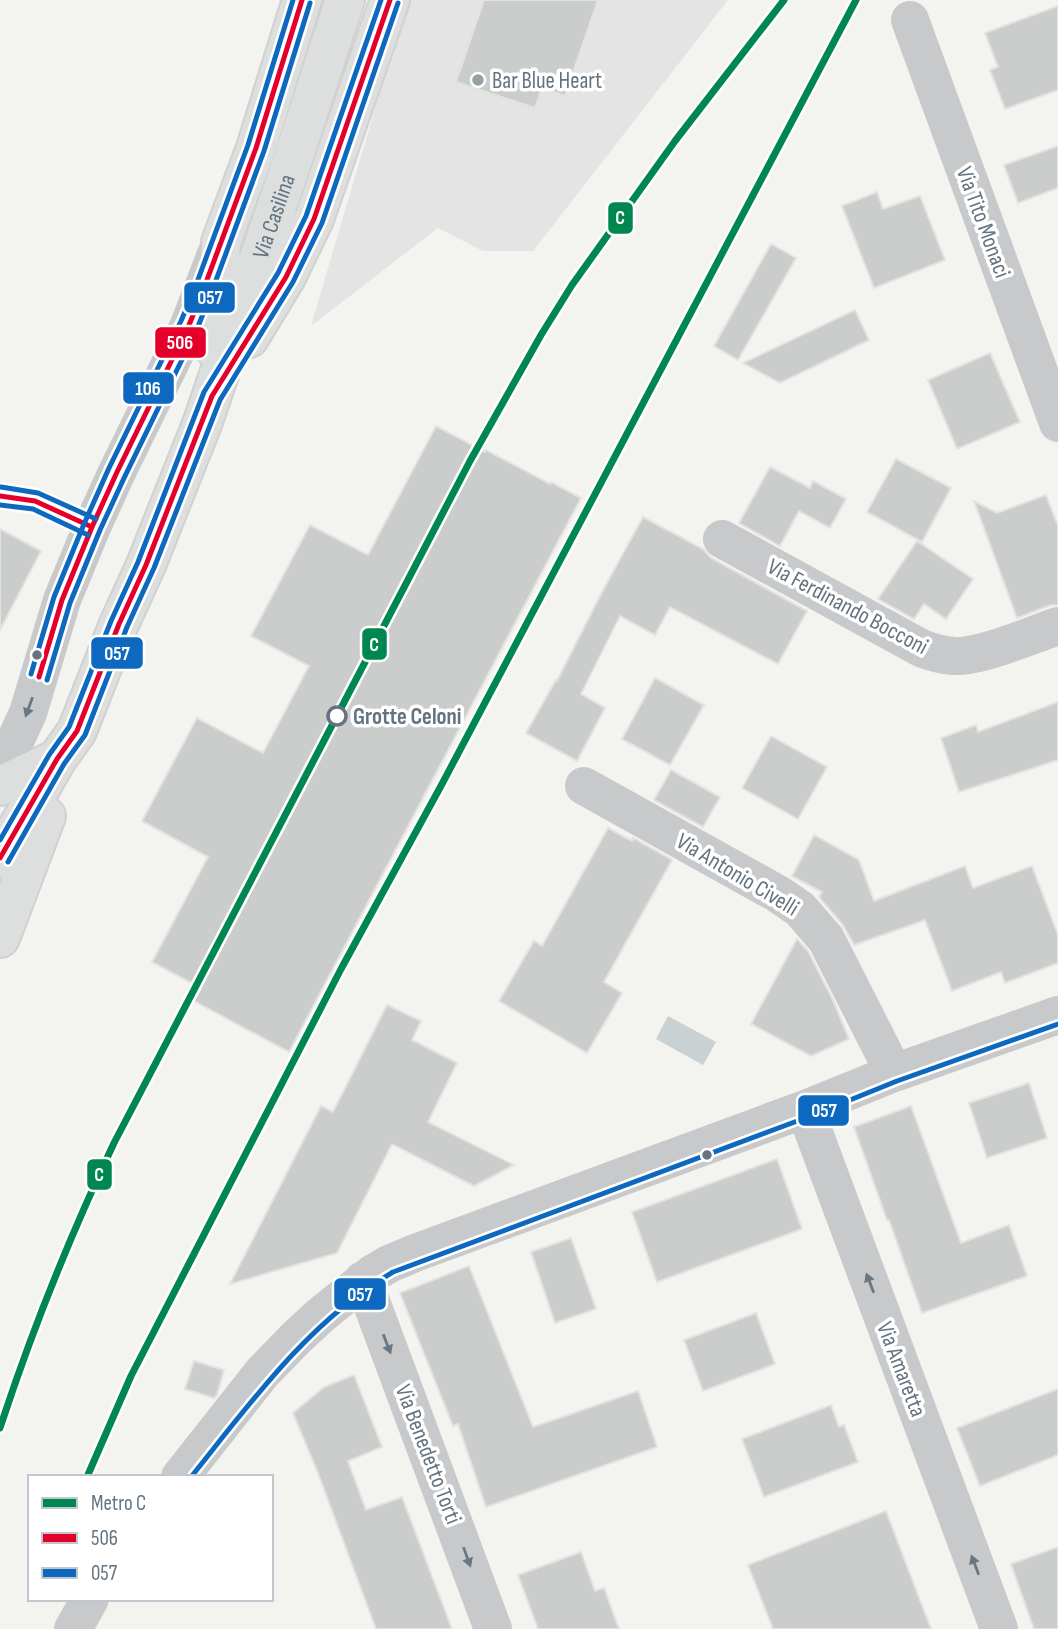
<svg xmlns="http://www.w3.org/2000/svg" width="1058" height="1629" font-family="'Sofia Sans Condensed',sans-serif">
<style>
.built{fill:#e3e4e3}
.water{fill:#c9d1d3}
.building{fill:#cbcdcd;stroke:#e2e2e0;stroke-width:2}
.lines{fill:none;stroke-linecap:round;stroke-linejoin:round}
.primary-casing{stroke:#d0d1d0;stroke-width:42}
.minor{stroke:#c8c9ca;stroke-width:38}
.primary{stroke:#dddede;stroke-width:38}
.bus-1-casing{stroke:#fff;stroke-width:10}
.bus-2-casing{stroke:#fff;stroke-width:10}
.bus-3-casing{stroke:#fff;stroke-width:10}
.bus-1{stroke:#e4002b;stroke-width:5}
.bus-2{stroke:#0c69bf;stroke-width:5}
.bus-3{stroke:#0c69bf;stroke-width:5}
.metro-1-casing{stroke:#fff;stroke-width:12}
.metro-1{stroke:#008751;stroke-width:7}
.oneway{fill:#687784}
.poi-dot{fill:#95a0a7;stroke:#fff;stroke-width:2.5}
.bus-dot{fill:#637380;stroke:#fff;stroke-width:2.5}
.stop-dot{fill:#fff;stroke:#637380;stroke-width:3.5}
.labels{text-anchor:middle;stroke-width:7;stroke-linejoin:round;paint-order:stroke}
.poi-label{font-size:23px;fill:#637380;stroke:#fff;text-anchor:start}
.street-label{font-size:23px;fill:#637380;stroke:#fff}
.stop-label{font-size:23px;font-weight:bold;fill:#637380;stroke:#fff;text-anchor:start}
.line-badge{stroke:#fff;stroke-width:2.5}
.badge-label{font-size:19px;text-anchor:middle;font-weight:bold;fill:#fff}
</style>
<rect width="100%" height="100%" fill="#f3f3f0"/>
<path class="built" d="M407 0H728L533 251H483L438 228 311 326Z"/>
<path class="water" d="M668 1016 716 1042 703 1065 656 1039Z"/>
<path class="building" d="M484 0H598L565 96 542 88 535 108 456 82Z
M1058 6V90L1005 109 990 70 998 67 985 33Z
M1058 146V188L1018 203 1004 165Z
M877 192 883 209 920 196 945 260 874 288 842 206Z
M771 244 796 258 738 360 714 346Z
M855 310 869 340 780 383 743 363Z
M990 353 1020 422 957 449 928 380Z
M436 426 485 452 486 450 550 484 551 482 581 498 289 1052 194 1001 201 988 152 962 208 857 142 821 197 718 263 753 309 666 251 636 310 525 368 555Z
M896 459 951 488 922 542 867 512Z
M770 467 810 488 813 481 846 499 830 528 799 511 780 546 739 523Z
M1046 495 1058 526V605H1051L1017 618 974 501 997 513Z
M643 517 703 549 711 558 807 611 778 664 670 607 655 635 620 616 581 694 605 708 577 761 526 733 556 680 557 681 601 594Z
M0 529 41 551 0 630Z
M917 541 973 579 946 619 924 604 914 619 878 599Z
M655 678 704 705 670 765 622 739Z
M1058 702V760L959 792 941 738 976 725 978 732Z
M771 736 827 767 798 819 742 788Z
M671 770 720 797 703 827 654 800Z
M608 828 632 841 633 838 672 860 604 982 622 993 587 1053 499 1001 534 941 542 946Z
M814 835 859 860 874 901 965 866 973 888 1032 866 1058 935V963L1005 983 1001 972 952 991 925 920 854 945 843 925 819 897 822 892 792 876Z
M797 939 808 951 833 1000 849 1039 811 1056 751 1024Z
M387 1005 421 1021 412 1040 457 1063 428 1122 514 1165 474 1186 392 1144 337 1253 230 1284 321 1106 333 1112Z
M1029 1083 1047 1138 987 1158 969 1103Z
M911 1106 961 1243 1009 1225 1027 1276 922 1313 889 1220H887L854 1127Z
M777 1159 802 1229 657 1282 632 1212Z
M571 1238 596 1309 555 1323 531 1252Z
M469 1266 533 1427 638 1391 657 1447 486 1507 458 1424 453 1426 400 1293Z
M756 1313 775 1364 703 1391 684 1340Z
M194 1361 224 1370 217 1395 214 1398 185 1389Z
M354 1375 382 1447 348 1461 366 1510 402 1497 452 1629H376L318 1473 293 1413 324 1387Z
M1058 1389V1455L980 1486 957 1428Z
M831 1405 839 1427 844 1425 858 1462 764 1497 742 1439Z
M886 1511 931 1629H773L748 1565Z
M1058 1547V1629H1034L1011 1564Z
M581 1552 595 1591 604 1588 619 1629H538L518 1575Z"/>
<g class="lines">
<g class="primary-casing">
<g id="primary">
<path d="M249 338 286 277 314 219 390 0"/>
<path d="M214 348 221 242 256 148 302 0"/>
<path d="M0 786 57 759"/>
<path id="s1" d="M0 858 57 759 77 731 119 624 146 565 202 424 290 168 345 0"/>
<path d="M0 938 46 816"/>
</g>
</g>
<path class="minor" d="M910 20 1058 423
M722 539 921 648C931 652 942 655 953 656 980 658 1031 635 1058 626
M0 763 16 739 28 713 62 600 92 527 117 472 189 325 216 254
M584 786 778 894 800 909 826 939 894 1073
M805 1109 999 1629
M363 1280 493 1629
M180 1477 262 1373 297 1337 322 1314 372 1274 389 1264 415 1253 805 1109 894 1073 1058 1015
M73 1629 90 1599"/>
<use href="#primary" class="primary"/>
<g class="bus-1-casing">
<path id="bus-1" d="M0 496 35 501 92 527
M39 677 62 600 92 527 117 472 189 325 201 296 256 148 302 0
M0 858 57 759 77 731 119 624 146 565 212 396 286 277 314 219 390 0"/>
</g>
<g class="bus-2-casing">
<path id="bus-2" d="M0 505 33 509 88 535
M47 680 70 603 100 530 125 476 197 329 209 299 264 151 310 3
M8 862 64 764 85 735 127 627 154 568 220 400 293 282 322 223 398 3
M191 1477C251 1402 309 1321 393 1272L808 1117 897 1081 1058 1024"/>
</g>
<g class="bus-3-casing">
<path id="bus-3" d="M1 487 38 493 96 519
M31 674 54 597 84 524 109 468 181 321 193 293 248 145 293 0
M0 840 49 755 69 727 111 621 138 562 204 392 278 273 306 216 381 0"/>
</g>
<use href="#bus-1" class="bus-1"/>
<use href="#bus-2" class="bus-2"/>
<use href="#bus-3" class="bus-3"/>
<g class="metro-1-casing">
<path id="metro-1" d="M0 1428C32 1330 70 1236 114 1143L470 461 541 335 572 285 675 141 784 0
M87 1477 131 1376 341 969 442 784 856 0"/>
</g>
<use href="#metro-1" class="metro-1"/>
</g>
<defs><path id="oneway-solid" d="M-6-.8H1V-3.2L6.5 0L1 3.2V.8H-6Z" transform="scale(1.75)"/></defs>
<g class="oneway">
<use href="#oneway-solid" transform="translate(29 707) rotate(110)"/>
<use href="#oneway-solid" transform="translate(870 1283) rotate(-111)"/>
<use href="#oneway-solid" transform="translate(387 1344) rotate(69)"/>
<use href="#oneway-solid" transform="translate(467 1557) rotate(70)"/>
<use href="#oneway-solid" transform="translate(975 1565) rotate(-111)"/>
</g>
<circle class="poi-dot" cx="478" cy="80" r="7"/>
<g class="bus-dot">
<circle cx="37" cy="655" r="6"/>
<circle cx="707" cy="1155" r="6"/>
</g>
<circle class="stop-dot" cx="337" cy="716" r="9"/>
<g class="labels">
<g class="poi-label">
<text x="492" y="88">Bar Blue Heart</text>
</g>
<g class="street-label">
<text dy="8" stroke="none"><textPath href="#s1" startOffset="700">Via Casilina</textPath></text>
<text transform="translate(984 222) rotate(70)" y="8">Via Tito Monaci</text>
<text transform="translate(848 606) rotate(28)" y="8">Via Ferdinando Bocconi</text>
<text transform="translate(738 874) rotate(31)" y="8">Via Antonio Civelli</text>
<text transform="translate(902 1369) rotate(69)" y="8">Via Amaretta</text>
<text transform="translate(429 1454) rotate(69)" y="8">Via Benedetto Torti</text>
</g>
<g class="stop-label">
<text x="353" y="724">Grotte Celoni</text>
</g>
</g>
<g class="line-badge">
<rect x="607" y="201" width="27" height="34" rx="7" fill="#008751"/>
<rect x="183" y="281" width="53" height="33" rx="7" fill="#0c69bf"/>
<rect x="154" y="326" width="53" height="33" rx="7" fill="#e4002b"/>
<rect x="122" y="371" width="53" height="34" rx="7" fill="#0c69bf"/>
<rect x="361" y="627" width="27" height="34" rx="7" fill="#008751"/>
<rect x="90" y="636" width="54" height="34" rx="7" fill="#0c69bf"/>
<rect x="797" y="1094" width="53" height="33" rx="7" fill="#0c69bf"/>
<rect x="86" y="1158" width="27" height="33" rx="7" fill="#008751"/>
<rect x="333" y="1277" width="54" height="34" rx="7" fill="#0c69bf"/>
</g>
<g class="badge-label">
<text x="620" y="224">C</text>
<text x="210" y="304">057</text>
<text x="180" y="349">506</text>
<text x="148" y="395">106</text>
<text x="374" y="651">C</text>
<text x="117" y="660">057</text>
<text x="824" y="1117">057</text>
<text x="99" y="1181">C</text>
<text x="360" y="1301">057</text>
</g>
<rect x="28" y="1475" width="245" height="126" fill="#ffffff" stroke="#c1c7cc" stroke-width="2"/>
<rect x="42" y="1498" width="35" height="10" fill="#008751" stroke="#c1c7cc" stroke-width="2"/>
<text x="91" y="1510" font-size="21" fill="#637380">Metro C</text>
<rect x="42" y="1533" width="35" height="10" fill="#e4002b" stroke="#c1c7cc" stroke-width="2"/>
<text x="91" y="1545" font-size="21" fill="#637380">506</text>
<rect x="42" y="1568" width="35" height="10" fill="#0c69bf" stroke="#c1c7cc" stroke-width="2"/>
<text x="91" y="1580" font-size="21" fill="#637380">057</text>
</svg>
